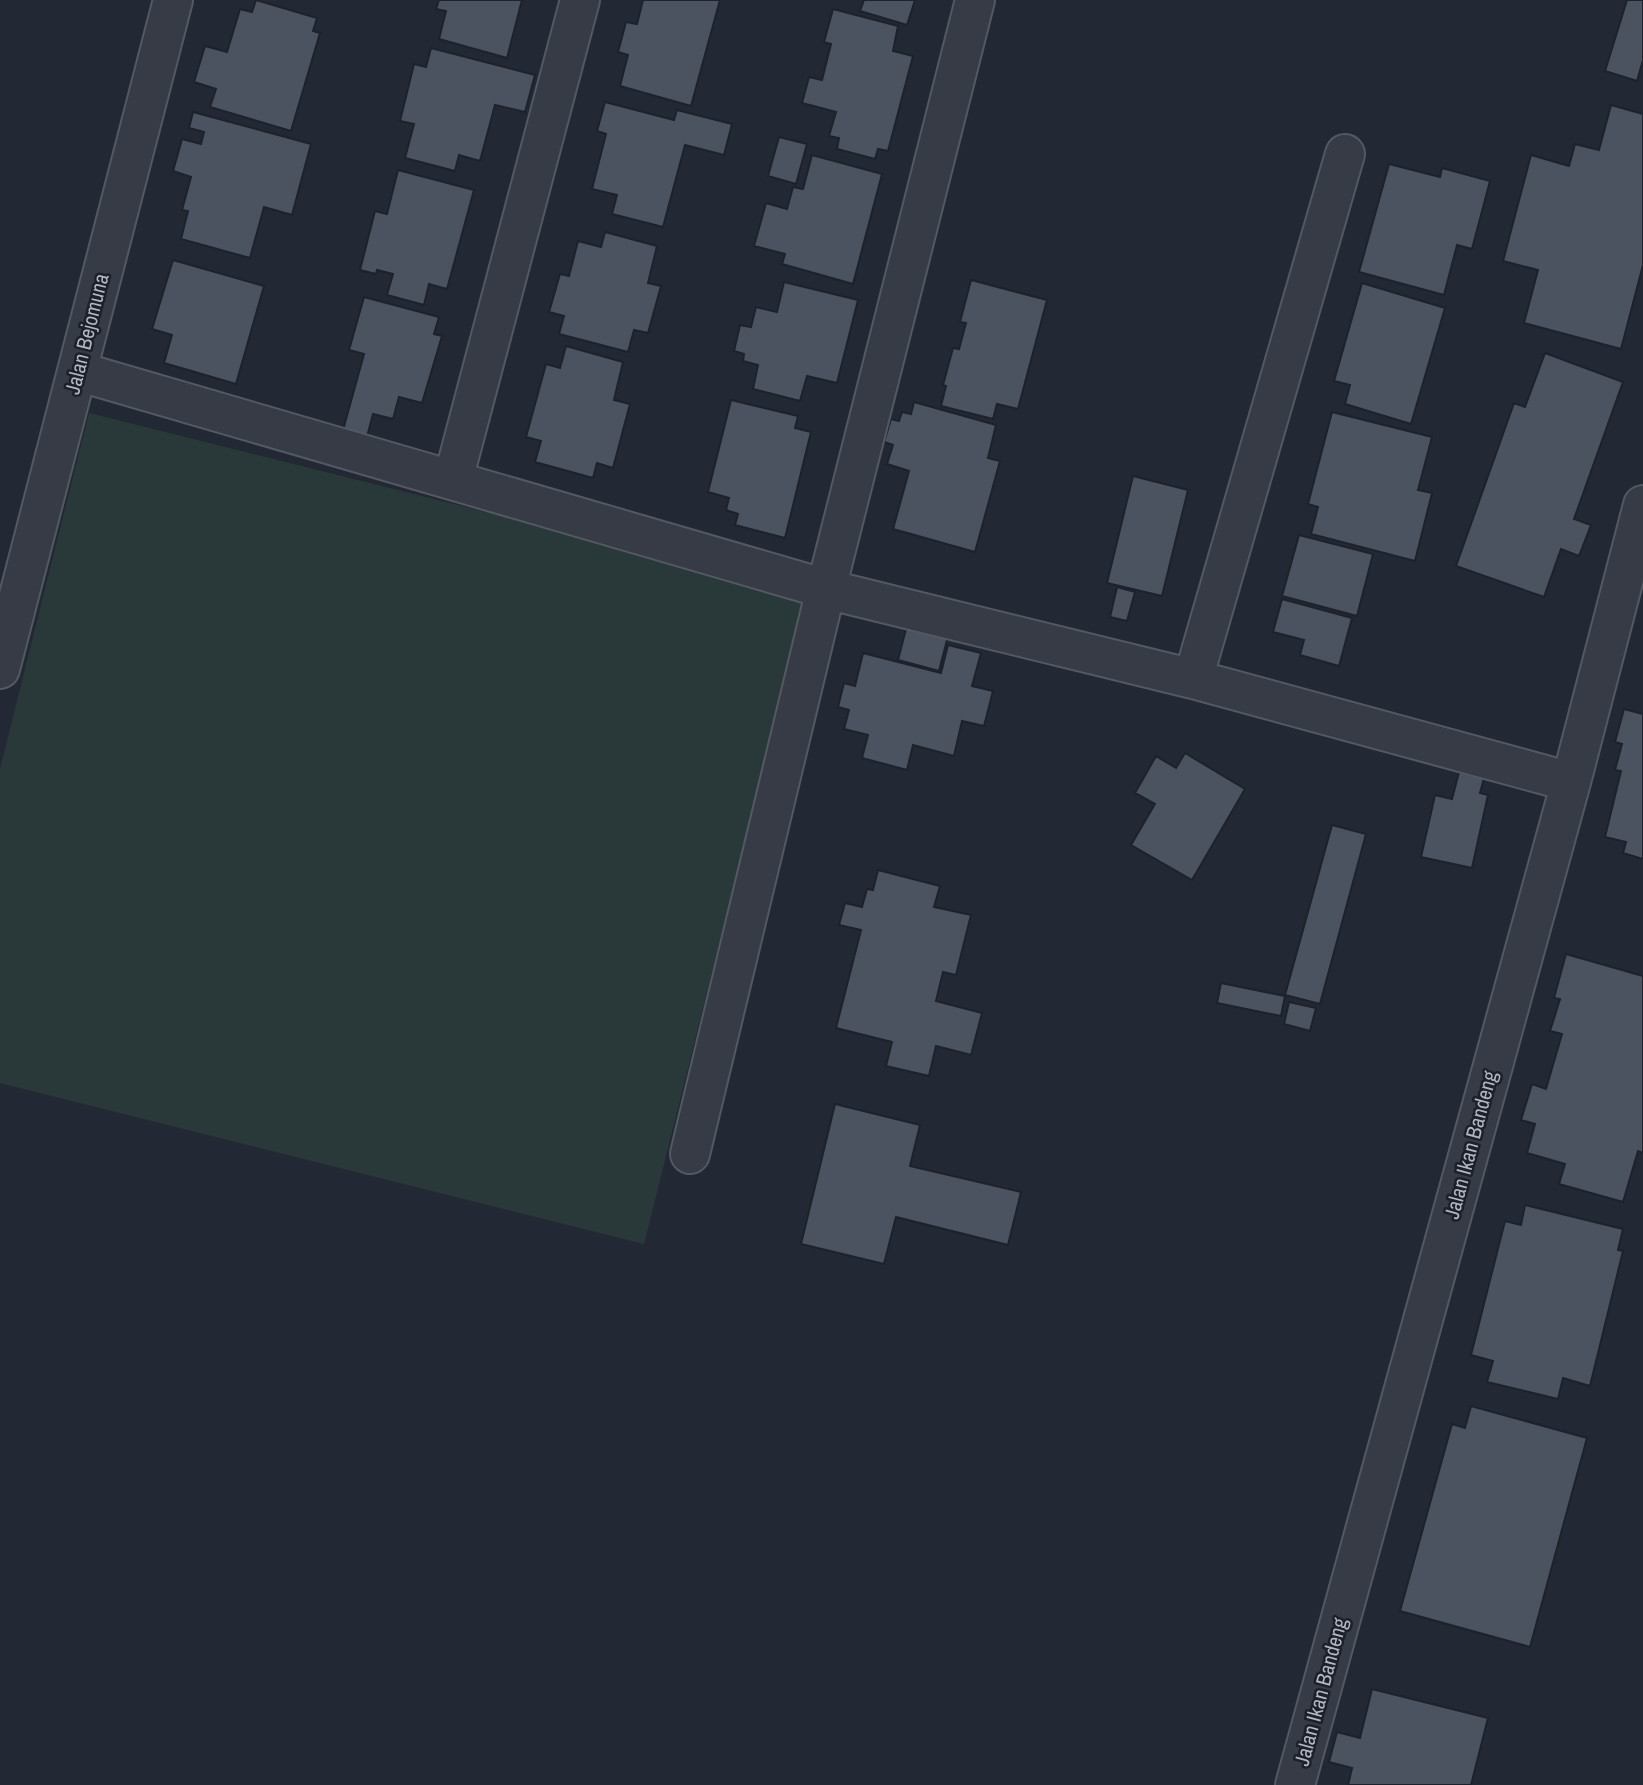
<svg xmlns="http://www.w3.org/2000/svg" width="1643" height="1785" font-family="'Archivo Narrow',sans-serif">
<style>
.green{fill:#293839}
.building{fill:#4b5360;stroke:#1d222c;stroke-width:2}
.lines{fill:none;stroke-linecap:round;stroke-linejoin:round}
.minor-casing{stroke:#535963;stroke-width:42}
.minor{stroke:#363b45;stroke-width:38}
.labels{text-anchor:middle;stroke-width:5;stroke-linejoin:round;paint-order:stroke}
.street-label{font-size:21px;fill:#b0b6c2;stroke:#1b202a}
</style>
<rect width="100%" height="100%" fill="#232934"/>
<path class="green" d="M89 413 807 592 644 1244 0 1083V769Z"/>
<path class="building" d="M256 0 317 18 313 31 320 33 291 131 210 107 216 89 194 82 205 46 227 52 240 9 252 12Z
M439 0H522L507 58 439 39 446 11 436 9Z
M643 0H720L691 106 620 86 628 55 618 52 626 22 637 24Z
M864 0H915L907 25 860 11Z
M1627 0H1643V60L1637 81 1605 71Z
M833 9 898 26 893 51 913 56 888 151 878 149 875 159 837 149 839 138 829 136 836 112 802 103 809 77 822 80 831 44 824 42Z
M431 48 535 75 525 112 495 105 480 161 459 155 455 171 405 158 414 124 400 121 414 64 426 67Z
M605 102 674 120 677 110 732 124 724 155 685 145 663 227 612 214 617 195 592 189 606 134 597 131Z
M1611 105 1643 114V265L1621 349 1524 323 1538 270 1503 261 1531 155 1569 166 1575 144 1599 150Z
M193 112 311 144 292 215 264 207 250 258 181 239 188 211 182 210 191 177 173 171 182 139 201 144 204 132 189 128Z
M779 137 807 144 796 184 768 176Z
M812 155 882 174 853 284 782 264 785 254 754 246 766 203 787 209 793 187 803 189Z
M1389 164 1440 177 1442 168 1490 181 1472 249 1457 245 1444 295 1359 272Z
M398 170 474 190 447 289 429 284 424 305 387 295 393 274 377 270 376 274 360 270 375 211 387 214Z
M605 232 657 246 648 283 661 286 648 333 634 330 628 352 559 334 564 316 549 312 560 274 569 276 578 241 601 247Z
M173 260 264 286 236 384 164 363 172 335 152 329Z
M971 280 1047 300 1018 409 997 404 993 419 941 406 946 386 943 385 953 348 959 349 966 323 960 322Z
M784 282 858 300 837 383 807 376 800 401 753 389 758 365 743 361 744 354 734 351 740 325 751 327 756 307 777 312Z
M1362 283 1445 308 1411 424 1345 404 1350 385 1334 381Z
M364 297 439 317 434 334 442 336 422 403 399 397 393 419 373 414 367 437 343 430 364 354 349 350Z
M566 346 623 362 614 400 630 404 613 468 597 463 593 478 535 462 541 441 526 437 546 364 560 368Z
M1545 353 1623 382 1574 519 1591 525 1579 556 1561 549 1544 597 1456 566 1514 403 1525 407Z
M731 400 798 416 795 428 811 432 785 538 735 525 738 514 726 510 729 498 708 492Z
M914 402 996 425 988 458 1000 461 975 552 893 529 909 471 887 464 893 445 884 442 891 419 899 421 902 412 911 414Z
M1332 412 1432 437 1418 490 1432 493 1415 561 1311 534 1318 507 1308 504Z
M1133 476 1188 490 1162 596 1107 583Z
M1299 535 1373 554 1357 616 1282 596Z
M1117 587 1135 592 1127 621 1110 617Z
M1282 599 1352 618 1339 666 1300 655 1304 640 1273 632Z
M907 625 948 636 939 671 898 660Z
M948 645 981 653 972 686 993 691 984 726 962 721 954 756 913 745 907 770 862 758 868 735 844 729 849 710 838 707 844 683 855 686 863 653 941 673Z
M1624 709 1643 714V859L1623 853 1626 842 1605 837 1621 771 1615 770 1622 744 1615 742Z
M1185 753 1245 789 1192 880 1131 845 1155 804 1135 793 1156 756 1176 768Z
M1459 772 1484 778 1480 793 1488 795 1472 868 1421 857 1435 795 1452 799Z
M1332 825 1366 834 1320 1004 1285 995Z
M878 870 940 886 934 907 971 915 956 975 943 972 936 1001 982 1013 971 1055 936 1046 929 1076 886 1066 892 1042 836 1028 861 930 839 925 845 903 862 907 867 889 873 890Z
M1566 954 1643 976V1153L1638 1151 1623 1202 1559 1184 1565 1164 1527 1153 1535 1124 1521 1120 1532 1084 1546 1089 1562 1034 1550 1031 1560 999 1554 998Z
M1221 983 1285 996 1281 1016 1217 1003Z
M1289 1002 1316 1008 1310 1031 1284 1024Z
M835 1104 920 1125 910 1166 1021 1192 1008 1245 896 1217 884 1264 801 1244Z
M1525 1205 1623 1229 1618 1250 1623 1251 1590 1386 1563 1378 1558 1399 1487 1382 1493 1361 1471 1355 1505 1221 1521 1225Z
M1471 1406 1587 1438 1530 1647 1400 1611 1452 1424 1465 1428Z
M1372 1689 1488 1718 1471 1785H1348L1352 1768 1329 1762 1337 1732 1360 1738Z"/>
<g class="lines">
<g class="minor-casing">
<path id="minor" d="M77 371 826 589 1193 679 1571 782
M453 480 580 0
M0 669 173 0
M1193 679 1345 154
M690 1154 826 589 975 0
M1295 1785 1571 782 1643 505"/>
</g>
<use href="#minor" class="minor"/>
</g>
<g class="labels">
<g class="street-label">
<text transform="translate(87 334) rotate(-76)" y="7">Jalan Bejomuna</text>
<text transform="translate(1471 1145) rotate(-75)" y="7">Jalan Ikan Bandeng</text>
<text transform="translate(1321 1692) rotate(-75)" y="7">Jalan Ikan Bandeng</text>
</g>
</g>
</svg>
